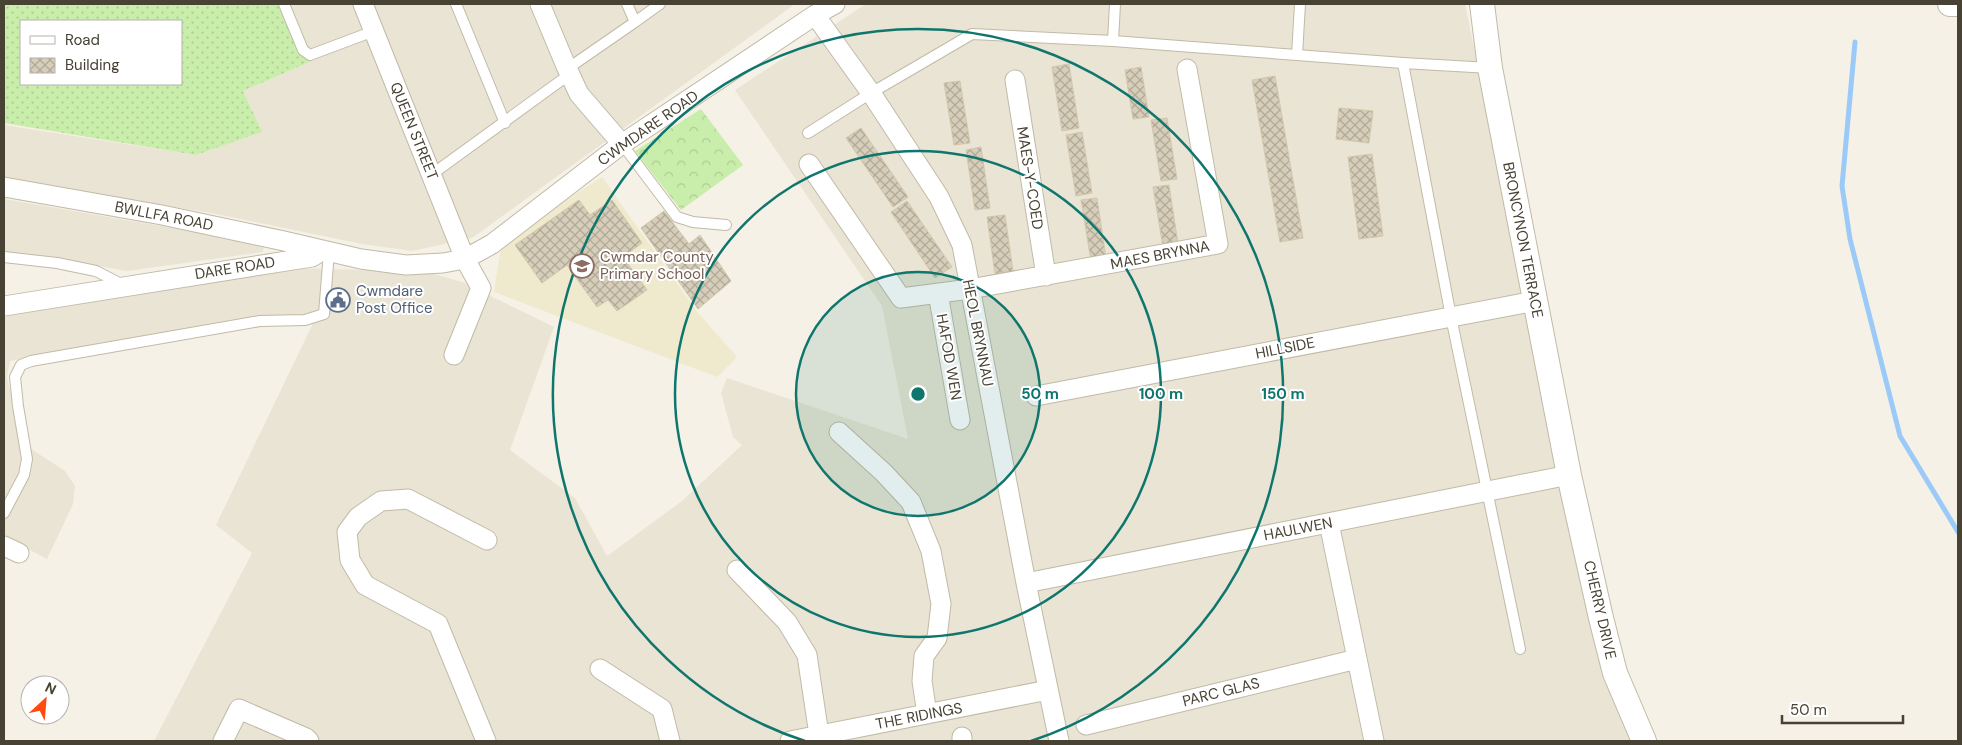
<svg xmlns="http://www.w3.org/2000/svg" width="1962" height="745" font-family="'DM Sans',sans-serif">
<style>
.residential{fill:#e9e4d3}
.education{fill:#efe9ce}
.forest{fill:url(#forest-crowns)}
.garden{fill:url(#garden-dots);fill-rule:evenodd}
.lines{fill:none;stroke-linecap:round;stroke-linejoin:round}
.stream{stroke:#9bcaf8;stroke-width:5}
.building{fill:url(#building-cross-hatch);stroke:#d3c7ac}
.service-casing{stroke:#c1baa7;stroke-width:12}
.minor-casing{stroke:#c1baa7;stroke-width:21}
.tertiary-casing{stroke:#c1baa7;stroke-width:26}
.service{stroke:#fff;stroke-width:10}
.minor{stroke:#fff;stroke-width:19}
.tertiary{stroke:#fff;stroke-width:24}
.ring{fill:none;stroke:#0f766e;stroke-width:2.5}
.labels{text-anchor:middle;stroke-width:4;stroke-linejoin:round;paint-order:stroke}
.street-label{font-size:15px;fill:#484234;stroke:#fff}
.education-label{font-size:15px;fill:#785e54;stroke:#fff;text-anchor:start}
.service-label{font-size:15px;fill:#4e5e75;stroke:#fff;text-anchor:start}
.centre{fill:#0f766e;stroke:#fff;stroke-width:2.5}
.ring-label{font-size:15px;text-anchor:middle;font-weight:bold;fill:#0f766e;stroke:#fff;stroke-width:4;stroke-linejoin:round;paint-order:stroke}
</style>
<defs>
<pattern id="forest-crowns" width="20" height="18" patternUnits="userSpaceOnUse" patternTransform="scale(1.25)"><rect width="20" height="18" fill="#c9edaa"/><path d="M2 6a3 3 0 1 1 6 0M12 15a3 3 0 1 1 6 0" fill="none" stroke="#aecc93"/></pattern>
<pattern id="garden-dots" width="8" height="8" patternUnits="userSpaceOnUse" patternTransform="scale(1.25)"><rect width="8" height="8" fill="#c9edaa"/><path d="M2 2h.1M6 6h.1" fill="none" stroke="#aecc93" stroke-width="1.8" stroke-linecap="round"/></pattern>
<pattern id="building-cross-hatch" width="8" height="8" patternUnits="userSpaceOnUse" patternTransform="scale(1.25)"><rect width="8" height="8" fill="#d7ceba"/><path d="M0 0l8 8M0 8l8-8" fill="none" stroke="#b0a998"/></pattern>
</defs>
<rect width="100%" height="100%" fill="#f5f1e6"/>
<path class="residential" d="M290 4H795L472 238 412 251 362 244 211 213 4 178V125L196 155 261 132 243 91 314 60Z
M866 4H1465L1606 681 1633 741H154L252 553 216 525 317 315 263 316 10 361 7 377 22 443 65 471 75 486 73 504 47 559 4 536V316L282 268 423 271 462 282 554 327 510 450 575 498 607 556 682 501 742 445 733 437 721 393 727 378 908 439 882 306 735 90Z
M4 199 264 244 263 252 127 271 92 265 4 254Z"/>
<path class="education" d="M602 177 698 313 737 357 717 377 494 292 502 241Z"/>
<path class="forest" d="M701 109 743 165 681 210 635 151Z"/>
<path class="garden" d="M4 4H290L314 60 243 91 262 132 196 155 4 123ZM21 21H181V84H21Z"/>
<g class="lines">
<path class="stream" d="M1855 42 1842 186 1850 239 1900 436 1958 532"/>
</g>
<path class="building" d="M1069 64 1079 128 1062 131 1052 67Z
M1141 67 1149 117 1133 119 1125 70Z
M1275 76 1303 238 1280 242 1252 80Z
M960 81 970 143 954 145 944 83Z
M1339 108 1373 111 1369 143 1336 139Z
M1167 118 1177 179 1161 181 1151 120Z
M861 128 908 197 893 207 846 138Z
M1082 132 1092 193 1076 196 1066 135Z
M981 147 990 208 975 210 966 150Z
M1372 154 1383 236 1359 239 1348 157Z
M1169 185 1178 244 1163 247 1153 187Z
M1097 198 1106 258 1091 261 1081 200Z
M579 200 590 215 612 200 642 243 623 257 647 290 617 311 608 300 597 307 567 265 542 283 515 245Z
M907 201 952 267 935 278 891 212Z
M664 211 689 244 700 235 731 281 698 309 641 228Z
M1005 215 1013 271 995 274 987 217Z"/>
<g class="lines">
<g class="service-casing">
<path id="service" d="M284 4 303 50 310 55 374 31
M456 4 505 123
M635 22 660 4
M1113 41 1115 4
M1297 55 1300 4
M1403 63 1451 317 1520 649
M567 69 635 22 627 4
M808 133 871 93 972 34 1113 41 1403 63 1490 68
M622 144 677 217 693 222 726 225
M431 175 570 74
M4 257 57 263 96 271 123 285
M4 513 24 475 27 459 18 406 15 377 21 365 31 361 260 321 305 320 324 314 329 252"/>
</g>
<g class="minor-casing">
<path id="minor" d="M363 4 465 259 481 288 454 355
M540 4 566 66 579 94 622 144
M815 15 871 93 939 197 962 245 1026 583 1059 741
M1015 80 1046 276
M809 164 901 298 970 289 1218 244 1187 69
M4 187 162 215 284 241 361 259 406 265 443 263 465 259 492 244 622 144 815 15 835 4
M938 293 960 420
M4 306 312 257 323 250
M1036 396 1535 301
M839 432 884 473 911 502 931 551 941 604 937 638 924 656 922 681 927 714
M1329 523 1374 741
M4 546 19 553
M737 570 787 622 807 655 819 735
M1026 583 1569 475
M600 669 662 709 670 741
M1086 725 1357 659
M962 737V741
M223 741 239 709 306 738 309 741
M486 741 438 624 365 585 350 560 347 532 358 517 381 501 408 499 487 540
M790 741 1048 690"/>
</g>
<g class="tertiary-casing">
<path id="tertiary" d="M1482 4 1490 68 1569 475 1601 618 1615 673 1644 741
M1950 4H1958"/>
</g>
<use href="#service" class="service"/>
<use href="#minor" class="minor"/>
<use href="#tertiary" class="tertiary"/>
</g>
<circle cx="918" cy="394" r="122" fill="#0f766e" fill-opacity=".12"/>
<g class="ring">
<circle cx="918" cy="394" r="122"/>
<circle cx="918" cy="394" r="243"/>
<path d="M805 741A365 365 0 1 1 1031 741"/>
</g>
<defs>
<g id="school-ring" transform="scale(1.25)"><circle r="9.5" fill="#fff" stroke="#8d6e63" stroke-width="1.5"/><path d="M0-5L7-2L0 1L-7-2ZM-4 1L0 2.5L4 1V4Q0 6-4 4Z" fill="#8d6e63"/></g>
<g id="civic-ring" transform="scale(1.25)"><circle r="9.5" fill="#fff" stroke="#5c6f8a" stroke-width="1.5"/><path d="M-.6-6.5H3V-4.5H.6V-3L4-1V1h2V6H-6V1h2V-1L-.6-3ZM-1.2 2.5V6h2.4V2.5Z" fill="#5c6f8a"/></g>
</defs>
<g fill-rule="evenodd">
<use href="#school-ring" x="582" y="266"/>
<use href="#civic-ring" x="338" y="300"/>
</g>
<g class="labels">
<g class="street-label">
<text transform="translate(648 128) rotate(-35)" y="5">CWMDARE ROAD</text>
<text transform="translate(414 131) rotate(68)" y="5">QUEEN STREET</text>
<text transform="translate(1030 178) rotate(81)" y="5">MAES-Y-COED</text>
<text transform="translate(164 216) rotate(11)" y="5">BWLLFA ROAD</text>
<text transform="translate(1523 240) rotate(79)" y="5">BRONCYNON TERRACE</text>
<text transform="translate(1160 255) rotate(-11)" y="5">MAES BRYNNA</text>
<text transform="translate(235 268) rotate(-9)" y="5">DARE ROAD</text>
<text transform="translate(978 333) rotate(79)" y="5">HEOL BRYNNAU</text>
<text transform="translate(1285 348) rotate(-11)" y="5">HILLSIDE</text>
<text transform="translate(949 357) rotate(80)" y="5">HAFOD WEN</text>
<text transform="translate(1298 529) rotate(-11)" y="5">HAULWEN</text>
<text transform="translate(1600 610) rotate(77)" y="5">CHERRY DRIVE</text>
<text transform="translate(1221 692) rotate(-14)" y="5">PARC GLAS</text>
<text transform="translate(919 716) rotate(-11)" y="5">THE RIDINGS</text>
</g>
<g class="education-label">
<text x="600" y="262">Cwmdar County<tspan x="600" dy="17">Primary School</tspan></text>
</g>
<g class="service-label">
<text x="356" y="296">Cwmdare<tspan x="356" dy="17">Post Office</tspan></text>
</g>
</g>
<circle cx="918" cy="394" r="8" class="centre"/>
<g class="ring-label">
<text x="1040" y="399">50 m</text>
<text x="1161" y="399">100 m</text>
<text x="1283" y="399">150 m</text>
</g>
<rect width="1962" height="745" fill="none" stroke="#484234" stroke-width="10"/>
<rect x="20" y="20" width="162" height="65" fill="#ffffff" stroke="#b6b3ae"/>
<rect x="30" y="36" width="25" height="8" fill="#ffffff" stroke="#b6b3ae"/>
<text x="65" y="45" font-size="15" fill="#484234">Road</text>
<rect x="30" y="58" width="25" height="15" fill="url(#building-cross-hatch)" stroke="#b6b3ae"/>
<text x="65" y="70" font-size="15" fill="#484234">Building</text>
<g transform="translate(45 700) rotate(26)"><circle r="24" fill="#ffffff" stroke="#b6b3ae"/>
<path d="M0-4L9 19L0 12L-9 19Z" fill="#ff4b12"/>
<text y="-8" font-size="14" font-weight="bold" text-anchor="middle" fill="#484234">N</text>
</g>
<path d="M1782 715v8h121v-8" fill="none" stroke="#484234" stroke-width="2.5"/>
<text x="1790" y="715" font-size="15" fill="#484234" stroke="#ffffff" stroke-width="4" paint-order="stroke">50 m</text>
</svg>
